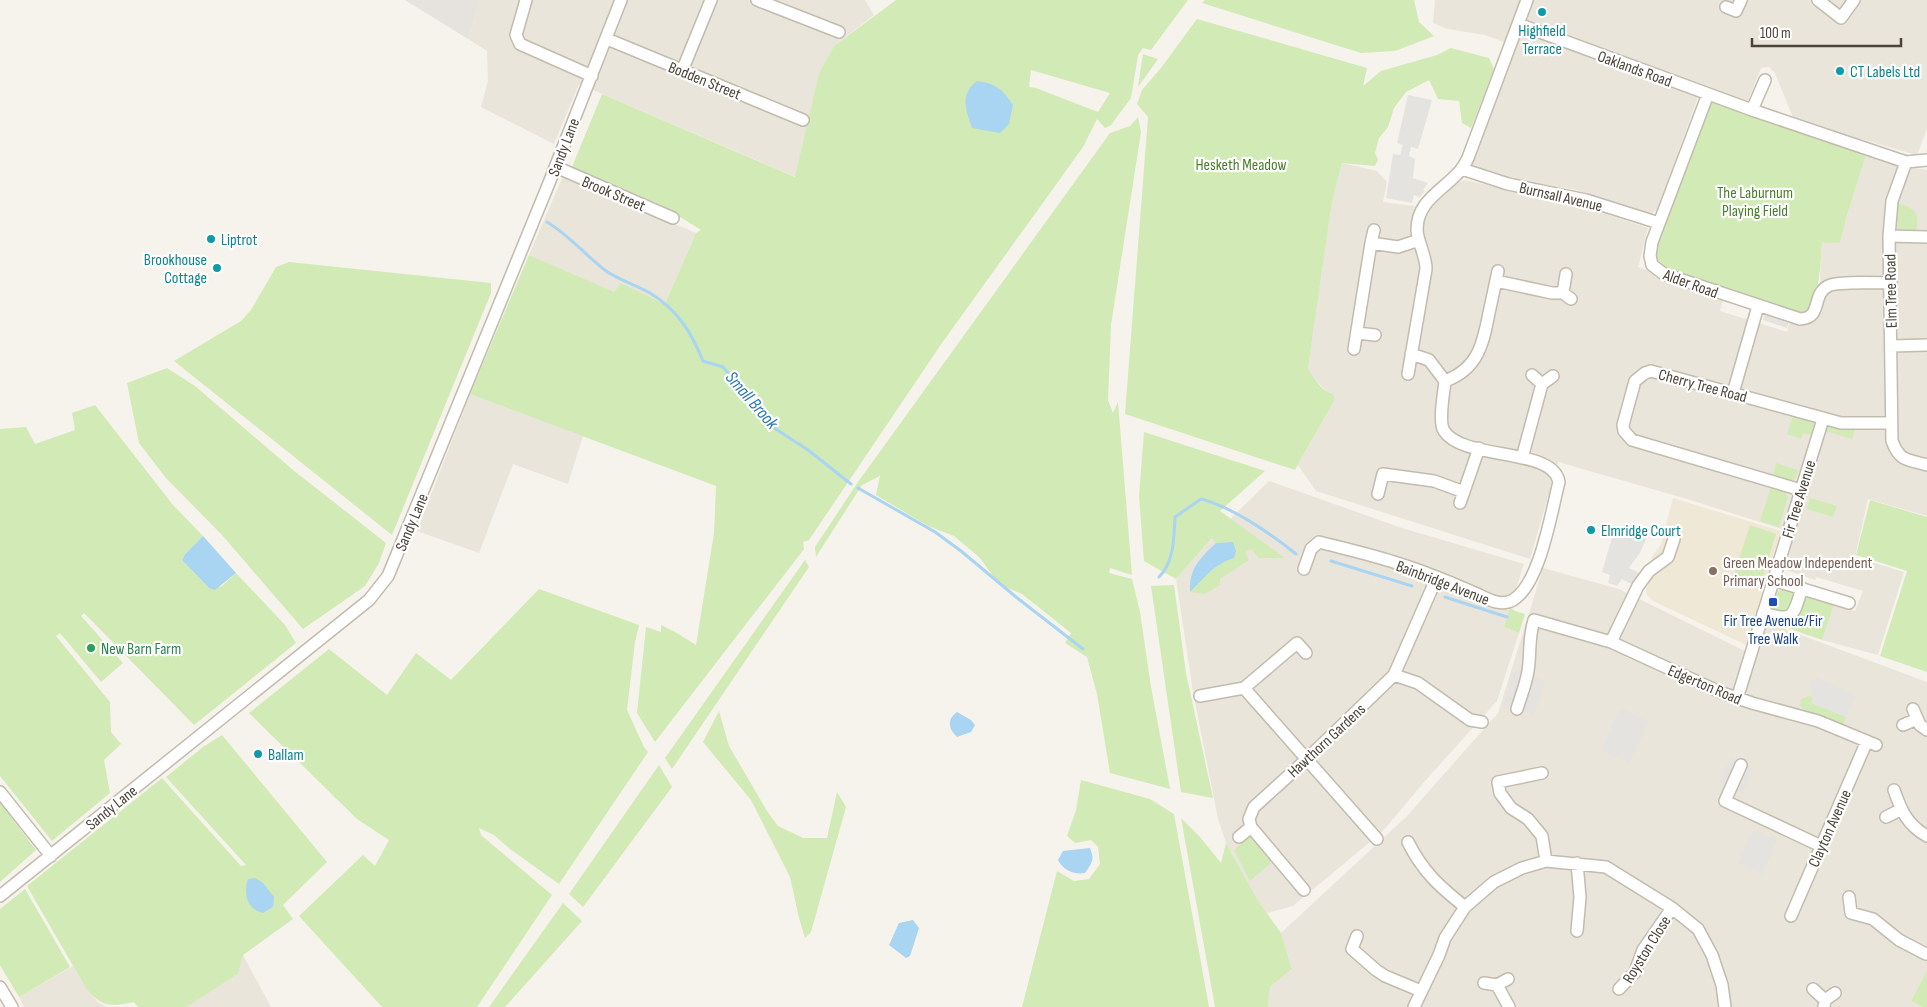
<svg xmlns="http://www.w3.org/2000/svg" width="1927" height="1007" font-family="'Sofia Sans Condensed',sans-serif">
<style>
.residential{fill:#eae5da}
.industrial{fill:#e6e2dd}
.education{fill:#efe8d6}
.green{fill:#d2eab5;fill-rule:evenodd}
.parking{fill:#e5e3e0}
.water{fill:#a9d4f2}
.lines{fill:none;stroke-linecap:round;stroke-linejoin:round}
.stream{stroke:#a9d4f2;stroke-width:3}
.minor-casing{stroke:#c2bbae;stroke-width:14}
.minor{stroke:#fff;stroke-width:11}
.culture-dot{fill:#0f9aa8;stroke:#fff;stroke-width:2}
.education-dot{fill:#8d6e63;stroke:#fff;stroke-width:2}
.transit-dot{fill:#1a4fb4;stroke:#fff;stroke-width:2}
.leisure-dot{fill:#2e9e5b;stroke:#fff;stroke-width:2}
.labels{text-anchor:middle;stroke-width:4.5;stroke-linejoin:round;paint-order:stroke}
.culture-label{font-size:16px;fill:#0d838f;stroke:#fff;text-anchor:start}
.street-label{font-size:16px;fill:#4b4439;stroke:#fff}
.park-label{font-size:16px;fill:#4a7f2a;stroke:#fff}
.education-label{font-size:16px;fill:#785e54;stroke:#fff;text-anchor:start}
.transit-label{font-size:16px;fill:#164399;stroke:#fff}
.leisure-label{font-size:16px;fill:#27864d;stroke:#fff;text-anchor:start}
.water-label{font-size:18px;font-style:italic;fill:#2e7ab2;stroke:#fff}
</style>
<rect width="100%" height="100%" fill="#f6f3ec"/>
<path class="residential" d="M480 0H865L874 15 834 46 819 73 796 177 579 84 554 144 481 107 488 81 487 51 468 39Z
M1435 0H1927V129L1917 155 1794 120 1775 73 1769 67 1761 68 1748 101 1702 86 1657 210 1650 214 1573 189 1497 177 1468 165 1515 46 1485 35 1447 29 1433 23Z
M1866 155 1895 165 1927 170V516L1868 499 1855 557 1904 572 1878 655 1822 640 1834 605 1855 611 1863 591 1816 577 1815 580 1783 569 1794 533 1687 499 1558 462 1530 559 1316 491 1298 465 1335 399 1333 394 1328 392 1312 377 1308 368 1332 202 1342 163 1377 171 1387 182 1383 202 1430 208 1445 192 1458 182 1465 180 1582 206 1648 228 1638 267 1723 299 1720 311 1787 332 1790 320 1805 325 1813 322 1821 299 1820 275 1822 241 1840 243 1846 219Z
M563 176 696 233 665 304 621 283 614 293 529 255Z
M470 394 583 436 568 484 513 464 479 553 417 531Z
M1269 481 1402 528 1524 564 1504 627 1519 633 1497 701 1425 781 1382 832 1293 906 1267 913 1257 899 1226 843 1218 819 1193 692 1176 579 1221 528Z
M1543 568 1619 589 1751 654 1766 622 1927 682V970L1911 1001 1923 1007H1268L1270 987 1292 969 1281 933 1407 816 1498 713Z
M243 955 271 1007H187L238 974Z
M73 966 87 990 99 1003 107 1007H24L19 997Z"/>
<path class="industrial" d="M405 0H480L468 39Z"/>
<path class="education" d="M1673 498 1781 531 1746 645 1653 601 1647 595 1646 589 1652 577 1661 568 1651 558 1661 544Z"/>
<path class="green" d="M896 0H1188L1151 50 1143 48 1138 55 1131 98 1111 125 1105 128 1097 119 1083 147 942 343 809 540 803 542 804 549 655 742 637 713 646 627 661 632V625L677 633 696 645 714 533 716 486 470 394 529 255 614 292 621 283 665 304 696 233 701 230 661 205 572 167 602 94 795 177 819 73 834 46ZM1031 70 1110 93 1098 112 1036 88 1029 87Z
M1205 0H1414L1419 22 1434 36 1395 51 1361 53 1202 3Z
M1197 19 1367 68 1363 86 1381 71 1437 55 1451 48 1489 58 1494 69 1471 128 1462 123 1459 101 1438 99 1429 80 1406 92 1394 108 1388 127 1379 138 1375 153 1378 160 1375 166 1342 163 1332 202 1308 368C1313 378 1321 390 1333 394L1335 399 1295 470 1125 414 1148 117 1137 104 1142 90 1161 68Z
M1143 54 1158 59 1138 87Z
M1713 100 1866 155 1846 219 1840 243 1822 242C1821 257 1819 299 1810 310 1808 313 1803 314 1799 315L1661 268 1655 256 1656 241 1707 106Z
M1138 117 1141 132 1111 325 1108 400 1113 413 1118 402 1132 575 1110 568 1109 573 1132 579 1140 612 1151 687 1170 789 1110 773 1097 694 1087 657 1065 643 1071 633 1022 594 999 584 980 558 954 536 928 526 876 495 880 476 862 485 816 557 815 547 858 482 1110 133 1130 126Z
M1898 203C1915 209 1920 212 1916 230L1898 229 1897 226Z
M289 262 491 283V293L392 535 174 361 241 321 251 310 276 267Z
M167 368 195 386 293 470 386 543 379 563 365 586 303 629 222 535 166 478 139 443 127 383Z
M95 405 173 505 203 536 185 554 182 560 209 588 222 586 236 573 285 625 296 643 194 725 84 613 81 616 123 663 101 682 60 633 56 636 110 702 111 732 121 744 104 760 110 793 52 841 0 776V429L26 427 35 444 75 430 72 413Z
M1793 415 1813 422 1814 426 1811 435 1803 433 1801 439 1787 434Z
M1832 426 1855 430 1852 439 1825 431 1827 428Z
M1144 432 1265 471 1220 511 1285 558H1258L1252 549 1245 552 1249 560 1220 579V585L1205 594 1190 592C1207 576 1211 566 1234 558L1233 542 1216 543 1212 538 1176 579 1144 561 1139 496Z
M1776 463 1798 470 1795 479 1791 481 1773 476Z
M1771 487 1784 491 1788 497 1779 527 1760 521Z
M1810 498 1837 506 1833 517 1807 509Z
M1870 500 1927 517V672L1880 656 1907 571 1856 555Z
M1750 525 1776 534 1760 586 1733 578Z
M805 560 809 567 672 769 665 758Z
M1174 585 1186 673 1213 798 1181 792 1151 586Z
M539 589 639 625 635 642 627 710 644 747 648 752 559 884 510 849 494 835 479 828 481 835 552 895 477 1007H382L299 916 363 855 375 866 389 840 357 819 249 713 329 649 387 695 416 653 451 680Z
M1783 589 1794 593C1794 606 1783 619 1772 607L1778 591Z
M1808 597 1834 605 1822 640 1782 626 1791 625C1797 615 1799 604 1808 597Z
M1510 607 1515 611 1525 614 1519 633 1504 627Z
M1808 696 1813 697 1811 703 1846 717 1843 725 1804 711 1800 705 1801 699Z
M719 711 729 746 767 811 778 826 803 838H827L837 792 846 807 811 932 805 938 799 918 790 877 751 800 703 742Z
M222 735 327 862 283 905 293 919 243 955 238 974 187 1007H138L134 1002C109 1007 103 1007 87 990L27 886 162 778 241 866 246 865 166 777 203 747Z
M659 765 672 787 583 907 569 894Z
M1081 780 1150 799 1174 814 1209 1007H1022L1057 871 1074 881 1089 879 1100 864 1098 847 1091 840 1075 843 1067 836 1076 810Z
M0 803 36 850 0 882Z
M1181 818 1200 837 1221 863 1226 843 1257 899 1281 933 1292 969 1270 987 1268 1007H1215Z
M1250 836 1272 862 1250 881 1234 850Z
M25 889 70 967 19 997 0 965V909Z
M563 903 582 921 505 1007H489Z
M1927 970V1007H1923L1911 1001Z"/>
<path class="parking" d="M1408 95 1432 100 1418 149 1411 147 1409 156 1415 159 1413 178 1428 183 1423 190 1425 191 1419 197 1414 195 1412 203 1386 198 1393 154 1400 155 1403 145 1397 143Z
M1765 311 1790 318 1787 328 1763 320Z
M1615 527 1648 535 1641 551 1629 568 1639 573 1631 584 1622 579 1617 586 1608 583 1610 575 1602 572Z
M1514 670 1545 681 1534 715 1503 704Z
M1817 678 1856 695 1846 717 1811 703 1813 697 1810 681Z
M1620 708 1649 721 1629 763 1601 750Z
M1730 758 1754 769 1744 793 1720 782Z
M1753 830 1777 840 1763 874 1738 863Z"/>
<path class="water" d="M977 81C996 83 1003 90 1013 105L1009 124 1000 133 972 128C966 109 959 95 977 81Z
M203 536 236 573 215 590 209 588 182 560 185 554Z
M1233 542 1236 551 1234 558C1211 566 1207 576 1190 592 1189 569 1199 559 1216 543Z
M957 712 971 720 975 725 971 732 957 737C948 729 947 719 957 712Z
M1090 848C1095 860 1092 863 1085 873 1074 875 1063 870 1058 860L1063 851Z
M255 878 263 883 274 897 273 907 263 913C260 912 254 910 252 907 245 900 245 888 248 879Z
M913 920 919 928 910 956 906 958 889 945 899 923Z"/>
<g class="lines">
<path class="stream" d="M547 222C569 235 585 255 606 271 619 280 636 285 650 293 678 310 691 332 703 361L723 367 771 426 808 450 851 484
M858 488 935 532 961 551 1016 597 1083 649
M1331 561 1412 586
M1159 577C1174 563 1174 537 1175 517L1201 499C1232 507 1270 533 1296 554
M1445 597 1507 617"/>
<g class="minor-casing">
<path id="minor" d="M526 0 516 35 520 44 592 76
M757 0 839 32
M1818 0 1841 18 1854 0
M1726 7 1736 11 1741 0
M1518 24 1752 110 1906 162 1927 160
M607 39 803 120
M682 71 711 0
M1708 94 1652 242 1650 256 1652 265 1664 274 1800 319C1823 318 1811 295 1828 286 1837 281 1878 283 1891 283
M1752 110 1765 80
M1906 162 1892 201 1889 236 1892 441C1900 462 1907 459 1927 465
M556 167 673 218
M1462 169 1508 184 1586 200 1659 223
M1889 236 1927 237
M1371 243 1374 230
M1566 274 1563 293 1571 299
M1496 281 1552 293H1563
M1357 333 1375 335
M1891 346 1927 345
M1354 349 1371 243 1398 247 1419 240
M1408 374 1426 269C1426 255 1418 244 1417 230 1417 202 1440 192 1457 174 1462 170 1465 164 1468 158L1527 0
M1532 375 1542 384
M1445 381C1478 369 1483 344 1489 313 1492 299 1495 285 1498 271
M1733 393 1758 306
M1522 458 1542 384 1553 376
M1801 490 1632 440 1624 431 1623 425 1635 381 1645 373 1651 371 1841 423H1891
M1378 494 1383 474 1434 481 1464 492
M1460 503 1479 448
M1304 569 1311 549 1319 542C1346 549 1373 555 1400 564 1426 572 1452 583 1477 594 1488 599 1501 607 1513 600 1540 584 1551 513 1559 482 1553 447 1464 461 1444 431 1438 421 1444 393 1445 381L1429 360 1411 354
M1773 580 1849 603
M1763 613C1794 622 1793 617 1802 588
M1611 642 1638 586 1649 571 1668 557 1674 539
M1306 653 1297 643 1244 688 1377 839
M1394 675 1418 683 1470 720 1482 722
M1200 696 1244 688
M1737 699 1823 419
M1517 709C1521 696 1526 684 1528 671 1531 652 1528 640 1534 620L1611 642 1722 693 1752 703 1818 721 1876 745
M1913 709 1920 725 1927 730
M1903 725 1917 719
M1741 765 1725 801 1821 846
M1542 773 1498 782 1500 793 1511 808 1528 819 1542 836 1546 861
M1894 790C1901 810 1907 825 1927 836
M0 792 51 856
M1886 817 1900 810
M1239 837 1251 827
M1408 842C1423 872 1439 886 1465 907
M1304 890 1251 827 1249 819 1254 807 1307 759 1394 675 1437 577
M0 896 369 600 388 576 549 183 621 0
M1849 897 1851 913 1873 919 1899 940 1926 954
M1791 916 1867 741
M1577 931 1580 897 1577 863
M1357 936 1352 949 1376 970 1385 976 1421 991
M1508 979 1497 985 1509 1007
M1484 983 1497 985
M0 987 12 1007
M1619 989 1635 972 1643 950 1672 908
M1813 989 1825 1000 1824 1007
M1825 1000 1835 993
M1414 1007 1439 955 1445 938 1465 907 1494 882 1522 868 1546 861 1606 867 1672 908 1698 929 1712 955 1722 985 1725 1007"/>
</g>
<use href="#minor" class="minor"/>
</g>
<g class="culture-dot">
<circle cx="1542" cy="12" r="5"/>
<circle cx="1840" cy="71" r="5"/>
<circle cx="211" cy="239" r="5"/>
<circle cx="217" cy="268" r="5"/>
<circle cx="1591" cy="530" r="5"/>
<circle cx="258" cy="754" r="5"/>
</g>
<circle class="education-dot" cx="1713" cy="571" r="5"/>
<rect class="transit-dot" x="1768" y="597" width="10" height="10" rx="2.5"/>
<circle class="leisure-dot" cx="91" cy="648" r="5"/>
<g class="labels">
<g class="culture-label">
<text x="1542" y="36" text-anchor="middle">Highfield<tspan x="1542" dy="18">Terrace</tspan></text>
<text x="1850" y="77">CT Labels Ltd</text>
<text x="221" y="245">Liptrot</text>
<text x="207" y="265" text-anchor="end">Brookhouse<tspan x="207" dy="18">Cottage</tspan></text>
<text x="1601" y="536">Elmridge Court</text>
<text x="268" y="760">Ballam</text>
</g>
<g class="street-label">
<text transform="translate(1635 68) rotate(20)" y="6">Oaklands Road</text>
<text transform="translate(705 80) rotate(22)" y="6">Bodden Street</text>
<text transform="translate(563 147) rotate(-69)" y="6">Sandy Lane</text>
<text transform="translate(614 193) rotate(23)" y="6">Brook Street</text>
<text transform="translate(1561 196) rotate(13)" y="6">Burnsall Avenue</text>
<text transform="translate(1691 283) rotate(20)" y="6">Alder Road</text>
<text transform="translate(1890 291) rotate(-91)" y="6">Elm Tree Road</text>
<text transform="translate(1703 385) rotate(15)" y="6">Cherry Tree Road</text>
<text transform="translate(1798 499) rotate(-73)" y="6">Fir Tree Avenue</text>
<text transform="translate(411 522) rotate(-67)" y="6">Sandy Lane</text>
<text transform="translate(1443 582) rotate(21)" y="6">Bainbridge Avenue</text>
<text transform="translate(1705 684) rotate(23)" y="6">Edgerton Road</text>
<text transform="translate(1326 740) rotate(-43)" y="6">Hawthorn Gardens</text>
<text transform="translate(111 807) rotate(-39)" y="6">Sandy Lane</text>
<text transform="translate(1829 828) rotate(-66)" y="6">Clayton Avenue</text>
<text transform="translate(1646 949) rotate(-58)" y="6">Royston Close</text>
</g>
<g class="park-label">
<text x="1241" y="170">Hesketh Meadow</text>
<text x="1755" y="198">The Laburnum<tspan x="1755" dy="18">Playing Field</tspan></text>
</g>
<g class="education-label">
<text x="1723" y="568">Green Meadow Independent<tspan x="1723" dy="18">Primary School</tspan></text>
</g>
<g class="transit-label">
<text x="1773" y="626">Fir Tree Avenue/Fir<tspan x="1773" dy="18">Tree Walk</tspan></text>
</g>
<g class="leisure-label">
<text x="101" y="654">New Barn Farm</text>
</g>
<g class="water-label">
<text transform="translate(752 400) rotate(49)" y="6">Small Brook</text>
</g>
</g>
<path d="M1752 38v8h149v-8" fill="none" stroke="#4b4439" stroke-width="2.5"/>
<text x="1760" y="38" font-size="15" fill="#4b4439" stroke="#ffffff" stroke-width="4" paint-order="stroke">100 m</text>
</svg>
